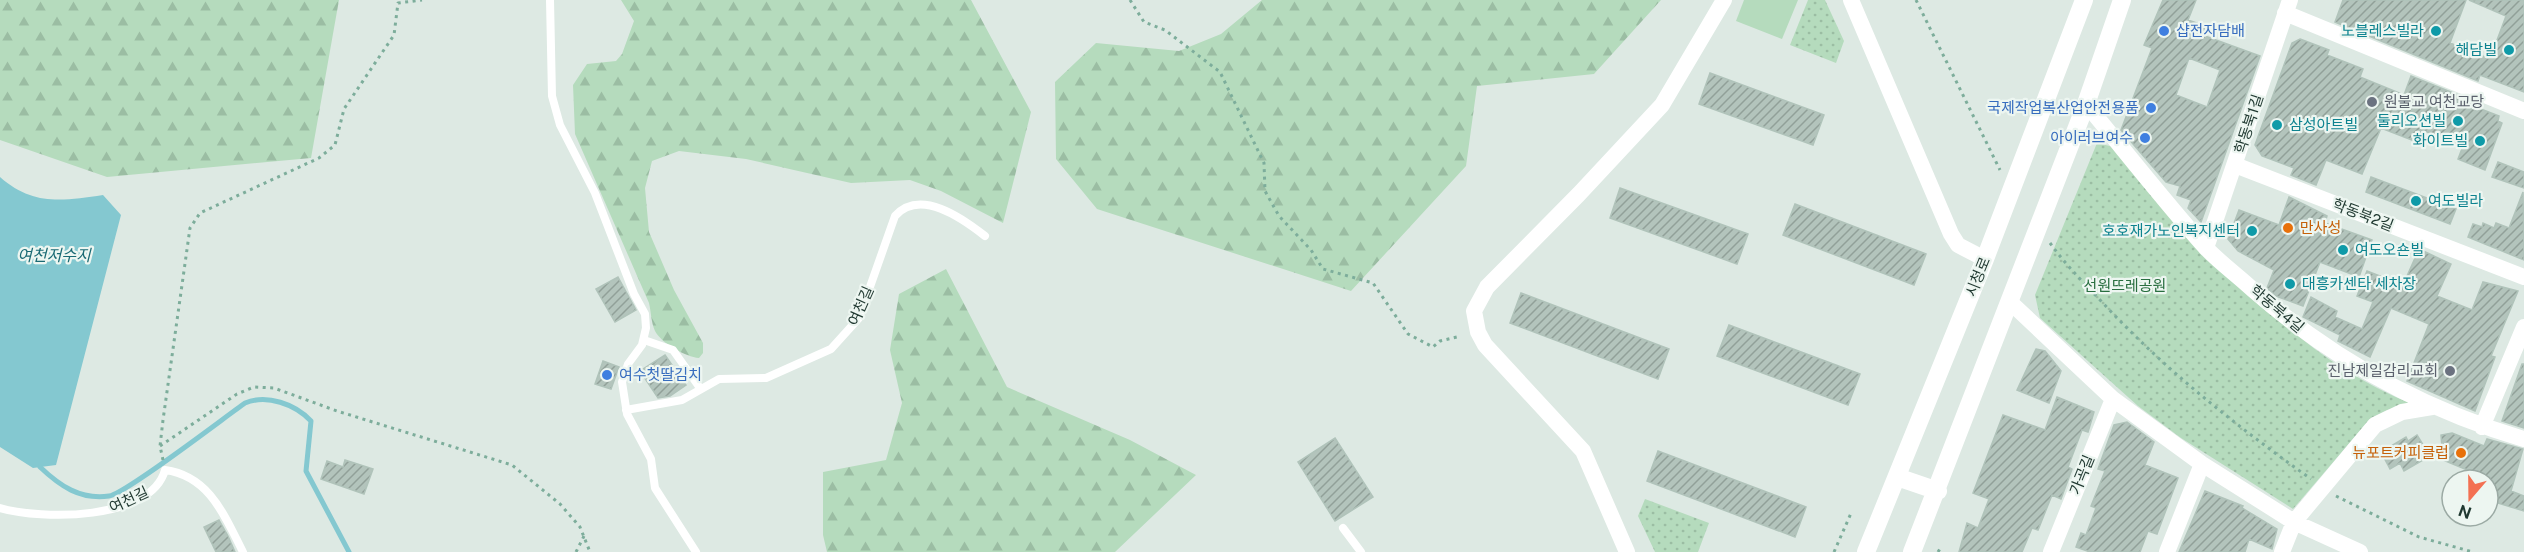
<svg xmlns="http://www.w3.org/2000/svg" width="2524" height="552" font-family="'Public Sans','Noto Sans KR',sans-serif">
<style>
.grass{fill:#b5dbbd}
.forest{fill:url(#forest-firs)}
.park{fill:url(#park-dots)}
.water{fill:#84c8d0}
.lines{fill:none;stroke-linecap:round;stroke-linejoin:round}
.stream{stroke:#84c8d0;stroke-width:5}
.building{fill:url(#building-hatch);stroke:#b0c3ba;stroke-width:1.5;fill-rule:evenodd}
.path{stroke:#7dad9b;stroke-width:3;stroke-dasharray:3 4.5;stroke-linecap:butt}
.lane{stroke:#fff;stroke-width:8}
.street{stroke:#fff;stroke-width:16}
.secondary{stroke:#fff;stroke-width:18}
.shop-dot{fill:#3f7fe0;stroke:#edf6f1;stroke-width:2}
.culture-dot{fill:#0f9aa8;stroke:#edf6f1;stroke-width:2}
.worship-dot{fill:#6b7280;stroke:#edf6f1;stroke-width:2}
.food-dot{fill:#e8710a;stroke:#edf6f1;stroke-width:2}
.labels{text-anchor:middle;stroke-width:4.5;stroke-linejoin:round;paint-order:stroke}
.shop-label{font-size:15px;fill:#366cbe;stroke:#edf6f1;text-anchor:start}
.culture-label{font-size:15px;fill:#0d838f;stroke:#edf6f1;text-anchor:end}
.worship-label{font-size:15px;fill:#5b616d;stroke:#edf6f1;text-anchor:start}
.street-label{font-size:15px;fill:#1f3830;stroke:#edf6f1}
.food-label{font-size:15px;fill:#c56008;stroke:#edf6f1;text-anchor:start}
.park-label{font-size:15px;fill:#296f40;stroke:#edf6f1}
.water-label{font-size:16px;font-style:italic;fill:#1a6a74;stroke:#edf6f1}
</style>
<defs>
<pattern id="forest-firs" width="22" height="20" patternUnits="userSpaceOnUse" patternTransform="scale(1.5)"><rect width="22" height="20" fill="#b5dbbd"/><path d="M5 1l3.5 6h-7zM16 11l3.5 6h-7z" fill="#9bbda3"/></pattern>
<pattern id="park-dots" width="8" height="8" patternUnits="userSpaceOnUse" patternTransform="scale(1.5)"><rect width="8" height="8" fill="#b5dbbd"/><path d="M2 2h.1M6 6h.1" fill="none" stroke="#9bbda3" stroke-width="1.8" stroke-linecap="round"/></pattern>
<pattern id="building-hatch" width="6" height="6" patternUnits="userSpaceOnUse" patternTransform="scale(1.5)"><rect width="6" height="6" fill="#b3c4bc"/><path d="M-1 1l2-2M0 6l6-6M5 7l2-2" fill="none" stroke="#91a099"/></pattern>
</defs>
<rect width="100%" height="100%" fill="#dde9e3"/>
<path class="grass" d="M1744 0H1798L1782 39 1736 21Z"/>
<path class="forest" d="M0 0H339L311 158 107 177 0 140Z
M621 0H971L1031 112 1003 223 941 191 910 180 851 183 746 159 679 151 652 161 645 188 649 232 674 290 703 343V353L699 358C686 357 661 343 655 331 651 322 651 311 649 303L575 134 573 85 587 64 616 61 622 54 634 21Z
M1262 0H1661L1594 74 1477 86 1466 166 1351 291 1097 209 1056 159 1055 82 1096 43 1179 51 1221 34Z
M946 269 1007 387 1130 440 1196 475 1115 552H827L823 535V472L886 460 902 403 890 350 899 294Z"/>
<path class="park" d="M1808 0H1825L1844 41 1836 63 1790 45Z
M2097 143 2114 147C2203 245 2286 353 2412 404L2387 410 2371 418 2293 509 2181 438 2138 406 2040 318 2035 295Z
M1645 499 1709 523 1698 552H1655L1638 516Z"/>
<path class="water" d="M0 177C33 206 62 201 103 195L121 215 56 465 33 468 0 447Z"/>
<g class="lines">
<path class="stream" d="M40 467C60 486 80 500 109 496 125 494 225 417 245 403 267 394 295 404 311 421L306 471 349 552"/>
</g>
<path class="building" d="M2163 0H2196L2188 20 2208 27 2205 36 2260 56 2201 222 2188 208 2191 200 2177 195 2180 186 2166 182 2121 130 2152 48 2144 45ZM2189 58 2220 70 2207 107 2176 95Z
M2343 0H2466L2450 43 2490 59 2506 16 2469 0H2524V92L2480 75 2478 81 2335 22Z
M2300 39 2329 50 2327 55 2363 69 2360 77 2404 95 2411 76 2471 100 2473 106 2499 116 2498 121 2502 123 2485 170 2458 159 2463 146 2422 130 2417 142 2381 128 2362 174 2326 160 2316 185 2291 175 2294 168 2262 156 2255 145 2292 43Z
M1710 73 1824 115 1813 145 1699 104Z
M2498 162 2524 172V188L2492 177Z
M2371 177 2456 209 2450 224 2366 192Z
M1620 188 1748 234 1737 264 1610 218Z
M2523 192 2524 260 2468 237 2473 224 2482 227 2483 223 2494 228 2496 223 2509 228Z
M2289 197 2327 216 2325 223 2372 240 2359 277 2320 262 2303 306 2276 296 2267 288 2274 270 2238 251 2228 239 2239 210 2279 225Z
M1795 204 1926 254 1914 285 1783 235Z
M2419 249 2451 264 2437 296 2472 310 2483 282 2518 291 2491 356 2495 357 2475 411 2407 381 2429 324 2391 308 2370 357 2338 341 2340 335 2303 317 2311 297 2337 311 2335 317 2362 329 2373 302 2357 296 2367 271 2403 285Z
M618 277 636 310 615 322 596 289Z
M1521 293 1669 349 1658 379 1510 323Z
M1729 325 1860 374 1848 405 1717 356Z
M2036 349 2045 351 2061 371 2049 403 2017 390Z
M665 355 686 385 670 396 658 398 640 371Z
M603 361 619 367 611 389 595 384Z
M2522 364H2524V428L2502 421Z
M2057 397 2094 412 2088 432 2082 430 2068 467 2072 469 2061 499 2052 495 2038 530 2032 528 2022 552H1959L1967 523 1978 528 1989 499 1973 493 2003 415 2045 430Z
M2127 422 2154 442 2145 465 2178 478 2157 534 2148 531 2140 552H2090L2076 547 2081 533 2086 535 2096 508 2091 506 2105 471 2098 469 2114 425Z
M2452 433 2484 446 2487 439 2523 449 2511 491 2524 496V511L2488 500V480H2475L2477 474 2443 460 2441 435Z
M2417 435 2430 456 2404 471 2400 463 2390 469 2381 452 2406 437 2408 441Z
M1335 438 1373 497 1335 521 1298 462Z
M1658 451 1806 507 1795 537 1647 481Z
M345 460 373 469 364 494 321 479 327 461 343 467Z
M2205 491 2243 506 2242 508 2277 529 2272 549 2249 539 2245 552H2179Z
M219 520 228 536 235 552H216L204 527Z"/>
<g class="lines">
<path class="path" d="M1130 0 1144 22 1165 30 1220 72 1264 163 1265 191 1279 216 1311 250 1323 269 1373 283 1408 334 1433 347 1440 341 1461 336
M1916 0 2000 170
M2050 243C2065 264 2083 282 2101 301 2164 369 2235 425 2311 479
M160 446 237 394 254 387 274 388 337 411 512 465 560 504 580 527 590 552
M163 460 160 446 163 420 190 228 200 213 319 158 335 145 344 109 394 35 398 3 422 0
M2336 496 2419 537 2473 552
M576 552 584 536
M1834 552 1852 511
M1938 552 1941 547"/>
<path class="lane" d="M550 0 552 96 560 125 595 193 634 294 645 314 646 328 642 345 628 364 622 382 627 414 651 459 655 488 696 552
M644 340 673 350 700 388
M626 410 682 400 719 379 766 378 831 349 859 318 895 216C920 188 962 218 985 236
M0 508C41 520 151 521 165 470 210 476 225 517 243 552
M1343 528 1361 552"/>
<path class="street" d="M1851 0 1951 234 1958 245 1985 259
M2285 13 2524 111
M2086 104C2125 151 2164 201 2205 247 2219 262 2237 275 2252 289 2332 359 2422 409 2524 439
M2235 165 2524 277
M2206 248 2290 0
M2010 302 2113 399 2202 464 2294 522 2360 552
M2482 427 2524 327
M1627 552 1583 451 1485 345 1478 332 1474 311 1487 287 1579 194 1662 105 1724 0
M2051 552 2113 399
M2167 552 2202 464
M2282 552 2294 522 2375 425 2402 412 2432 407"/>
<path class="secondary" d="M1897 477 1938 491
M1866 552 1985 259 2084 0
M1912 552 2086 104 2122 0"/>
</g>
<g class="shop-dot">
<circle cx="2164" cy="31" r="6"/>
<circle cx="2151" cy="108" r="6"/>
<circle cx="2145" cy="138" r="6"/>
<circle cx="607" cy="375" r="6"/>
</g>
<g class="culture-dot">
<circle cx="2436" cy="31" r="6"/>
<circle cx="2509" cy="50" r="6"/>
<circle cx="2458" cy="121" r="6"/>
<circle cx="2277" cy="125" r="6"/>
<circle cx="2480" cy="141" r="6"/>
<circle cx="2416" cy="201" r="6"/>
<circle cx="2252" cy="231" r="6"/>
<circle cx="2343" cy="250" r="6"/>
<circle cx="2290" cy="284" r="6"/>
</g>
<g class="worship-dot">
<circle cx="2372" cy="102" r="6"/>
<circle cx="2450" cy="371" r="6"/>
</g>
<g class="food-dot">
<circle cx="2288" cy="228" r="6"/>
<circle cx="2461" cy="453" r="6"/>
</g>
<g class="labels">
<g class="shop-label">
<text x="2176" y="36">샵전자담배</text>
<text x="2139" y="113" text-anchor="end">국제작업복산업안전용품</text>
<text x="2133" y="143" text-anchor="end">아이러브여수</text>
<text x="619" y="380">여수첫딸김치</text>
</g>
<g class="culture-label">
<text x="2424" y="36">노블레스빌라</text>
<text x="2497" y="55">해담빌</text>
<text x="2446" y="126">둘리오션빌</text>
<text x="2289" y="130" text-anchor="start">삼성아트빌</text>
<text x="2468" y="146">화이트빌</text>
<text x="2428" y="206" text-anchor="start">여도빌라</text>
<text x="2240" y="236">호호재가노인복지센터</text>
<text x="2355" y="255" text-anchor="start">여도오숀빌</text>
<text x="2302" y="289" text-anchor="start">대흥카센타 세차장</text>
</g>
<g class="worship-label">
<text x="2384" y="107">원불교 여천교당</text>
<text x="2438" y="376" text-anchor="end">진남제일감리교회</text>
</g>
<g class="street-label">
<text transform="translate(2249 124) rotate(-72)" y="5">학동북1길</text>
<text transform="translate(2363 215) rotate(21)" y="5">학동북2길</text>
<text transform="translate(1978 277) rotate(-68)" y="5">시청로</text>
<text transform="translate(861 306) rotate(-66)" y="5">여천길</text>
<text transform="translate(2277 309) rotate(40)" y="5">학동북4길</text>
<text transform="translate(2082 475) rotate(-68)" y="5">가곡길</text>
<text transform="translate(129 500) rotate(-25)" y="5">여천길</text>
</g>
<g class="food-label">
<text x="2300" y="233">만사성</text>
<text x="2449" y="458" text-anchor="end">뉴포트커피클럽</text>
</g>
<g class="park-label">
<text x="2125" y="291">선원뜨레공원</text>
</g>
<g class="water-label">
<text x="54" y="261">여천저수지</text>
</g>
</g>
<g transform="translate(2470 498) rotate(200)"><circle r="28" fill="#edf6f1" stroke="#9baaa4" stroke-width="1.5"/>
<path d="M0-4.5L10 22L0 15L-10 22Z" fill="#f37052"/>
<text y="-9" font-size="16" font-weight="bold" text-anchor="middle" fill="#1f3830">N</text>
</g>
</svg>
